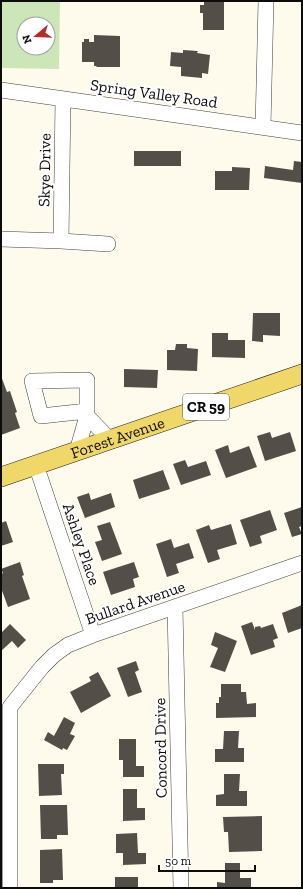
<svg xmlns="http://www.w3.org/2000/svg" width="303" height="889" font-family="'Zilla Slab',serif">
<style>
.green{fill:#cde6b8;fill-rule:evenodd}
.building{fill:#544e49}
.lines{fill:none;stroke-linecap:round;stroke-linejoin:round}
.minor-casing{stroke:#3f3f3f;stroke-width:16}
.major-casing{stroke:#1d1d1d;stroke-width:20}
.minor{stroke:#fff;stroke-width:15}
.major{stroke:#f0d769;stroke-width:19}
.labels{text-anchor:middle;stroke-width:4;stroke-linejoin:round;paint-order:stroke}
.shield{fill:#fff;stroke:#555;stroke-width:1}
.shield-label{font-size:15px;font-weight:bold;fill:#0c0c0c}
.street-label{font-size:16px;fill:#0c0c0c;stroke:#fff}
</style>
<rect width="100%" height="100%" fill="#fefbec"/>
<path class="green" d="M1 1H60L59 69 1 68ZM24 24H48V48H24Z"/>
<path class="building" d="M204 1H224V30H203V13H200V5H204Z
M94 35 120 36V67H97L96 66H94V62H82V42H84V39H89V42H94Z
M183 50 198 51 197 53 210 55 208 74 202 73V78L181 76V67L170 66 171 52 183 53Z
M134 151H181V166H134Z
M294 161 302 162V183L264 178 265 166 293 170Z
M232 167 250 168 249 190H215V171H232Z
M253 313H280V336L263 335V342L252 341Z
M212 333H228V340H245V358L212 357Z
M176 344H187V348L198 349 197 371 167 370V350H175Z
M124 369 158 370 157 388 124 387Z
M1 376 7 392 10 391 17 412 15 413 20 428 1 435Z
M270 432 272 438 290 432 296 451 265 461 257 436Z
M228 445 230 453 249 446 257 467 226 478 215 450Z
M185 460 188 467 206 461 211 475 181 485 173 464Z
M163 470 170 489 139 499 133 480Z
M89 493 91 500 111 493 115 507 85 518 77 497Z
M302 507V526L299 527 302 534 292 537 284 513Z
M270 510 277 530 260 536 262 543 250 547 240 520Z
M6 521 13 542 1 546V523Z
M110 522 122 554 102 561 95 542 102 540 97 526Z
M231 524 237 544 217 550 220 559 208 563 196 530 209 525 211 530Z
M171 539 174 548 189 543 194 558 176 564 179 573 167 577 156 544Z
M20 562 24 575 22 576 30 599 8 607 1 588V574L3 573 1 569Z
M134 562 139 577 133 579 135 587 111 595 103 572Z
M302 605V628L288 633 282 613Z
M252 622 255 630V627L260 626 261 628 273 624 278 638 273 640 275 647 251 655 241 626Z
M10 624 26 640 18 648 12 641 1 651V633Z
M215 632 237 641 225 672 210 667 218 648 211 645Z
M136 661 139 670 135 672 142 692 128 697 117 668Z
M98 672 111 696 81 713 70 692 91 681 89 677Z
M221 684H241V692H246L247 704 256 703V717L216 718V703H219V697H221Z
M64 717 75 723 70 734 75 736 67 750 63 748 62 750 44 740 48 732 54 736Z
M224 731H239L238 748H244V762H215V749H223Z
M119 739H136V766H144V777H123V760H119Z
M38 764H64V774H61L62 795 39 796Z
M224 774H240L239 791H247V806H216V795L224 794Z
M123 789H137V808H145V820L123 821Z
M40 805H67L68 835H57V839H41Z
M262 816V851L229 852 228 832H224L223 817Z
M137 833 138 853H146V864L123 865V853H116V834Z
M62 849 63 880H53V883H40V850Z
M225 863H240V878H251V888H217V882L225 883Z
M115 877H138V888H115Z"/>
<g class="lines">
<g class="minor-casing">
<path id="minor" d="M1 90 302 133
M263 127 266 1
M1 239 61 241 63 99
M61 241 108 244
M87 416 110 440
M77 451 87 416V380L32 381 41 416 87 411
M36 465 93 635
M175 607 181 888
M10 888V707L42 667 54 655 68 645 93 635 302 563"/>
</g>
<g class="major-casing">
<g id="major">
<path id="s1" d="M1 477 302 374"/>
</g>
</g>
<use href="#minor" class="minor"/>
<use href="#major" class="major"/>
</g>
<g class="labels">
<rect class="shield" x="183" y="394" width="46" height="26" rx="3"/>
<g class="shield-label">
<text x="206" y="412">CR 59</text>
</g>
<g class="street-label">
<text transform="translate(154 93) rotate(8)" y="6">Spring Valley Road</text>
<text transform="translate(44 170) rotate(-89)" y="6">Skye Drive</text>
<text dy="6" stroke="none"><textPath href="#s1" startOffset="123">Forest Avenue</textPath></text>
<text transform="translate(82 544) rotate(71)" y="6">Ashley Place</text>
<text transform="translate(135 602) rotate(-19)" y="6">Bullard Avenue</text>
<text transform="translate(160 748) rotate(-91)" y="6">Concord Drive</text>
</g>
</g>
<rect width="303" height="889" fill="none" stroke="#0c0c0c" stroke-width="4"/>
<g transform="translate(36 36) rotate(251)"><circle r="19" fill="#ffffff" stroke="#9e9e9e"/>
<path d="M0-3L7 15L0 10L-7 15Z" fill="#b32e2d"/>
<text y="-6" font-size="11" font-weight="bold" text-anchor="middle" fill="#0c0c0c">N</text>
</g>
<path d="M159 865v6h96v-6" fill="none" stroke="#0c0c0c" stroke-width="2"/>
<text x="165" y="865" font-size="12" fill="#0c0c0c" stroke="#ffffff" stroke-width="3" paint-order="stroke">50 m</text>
</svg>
